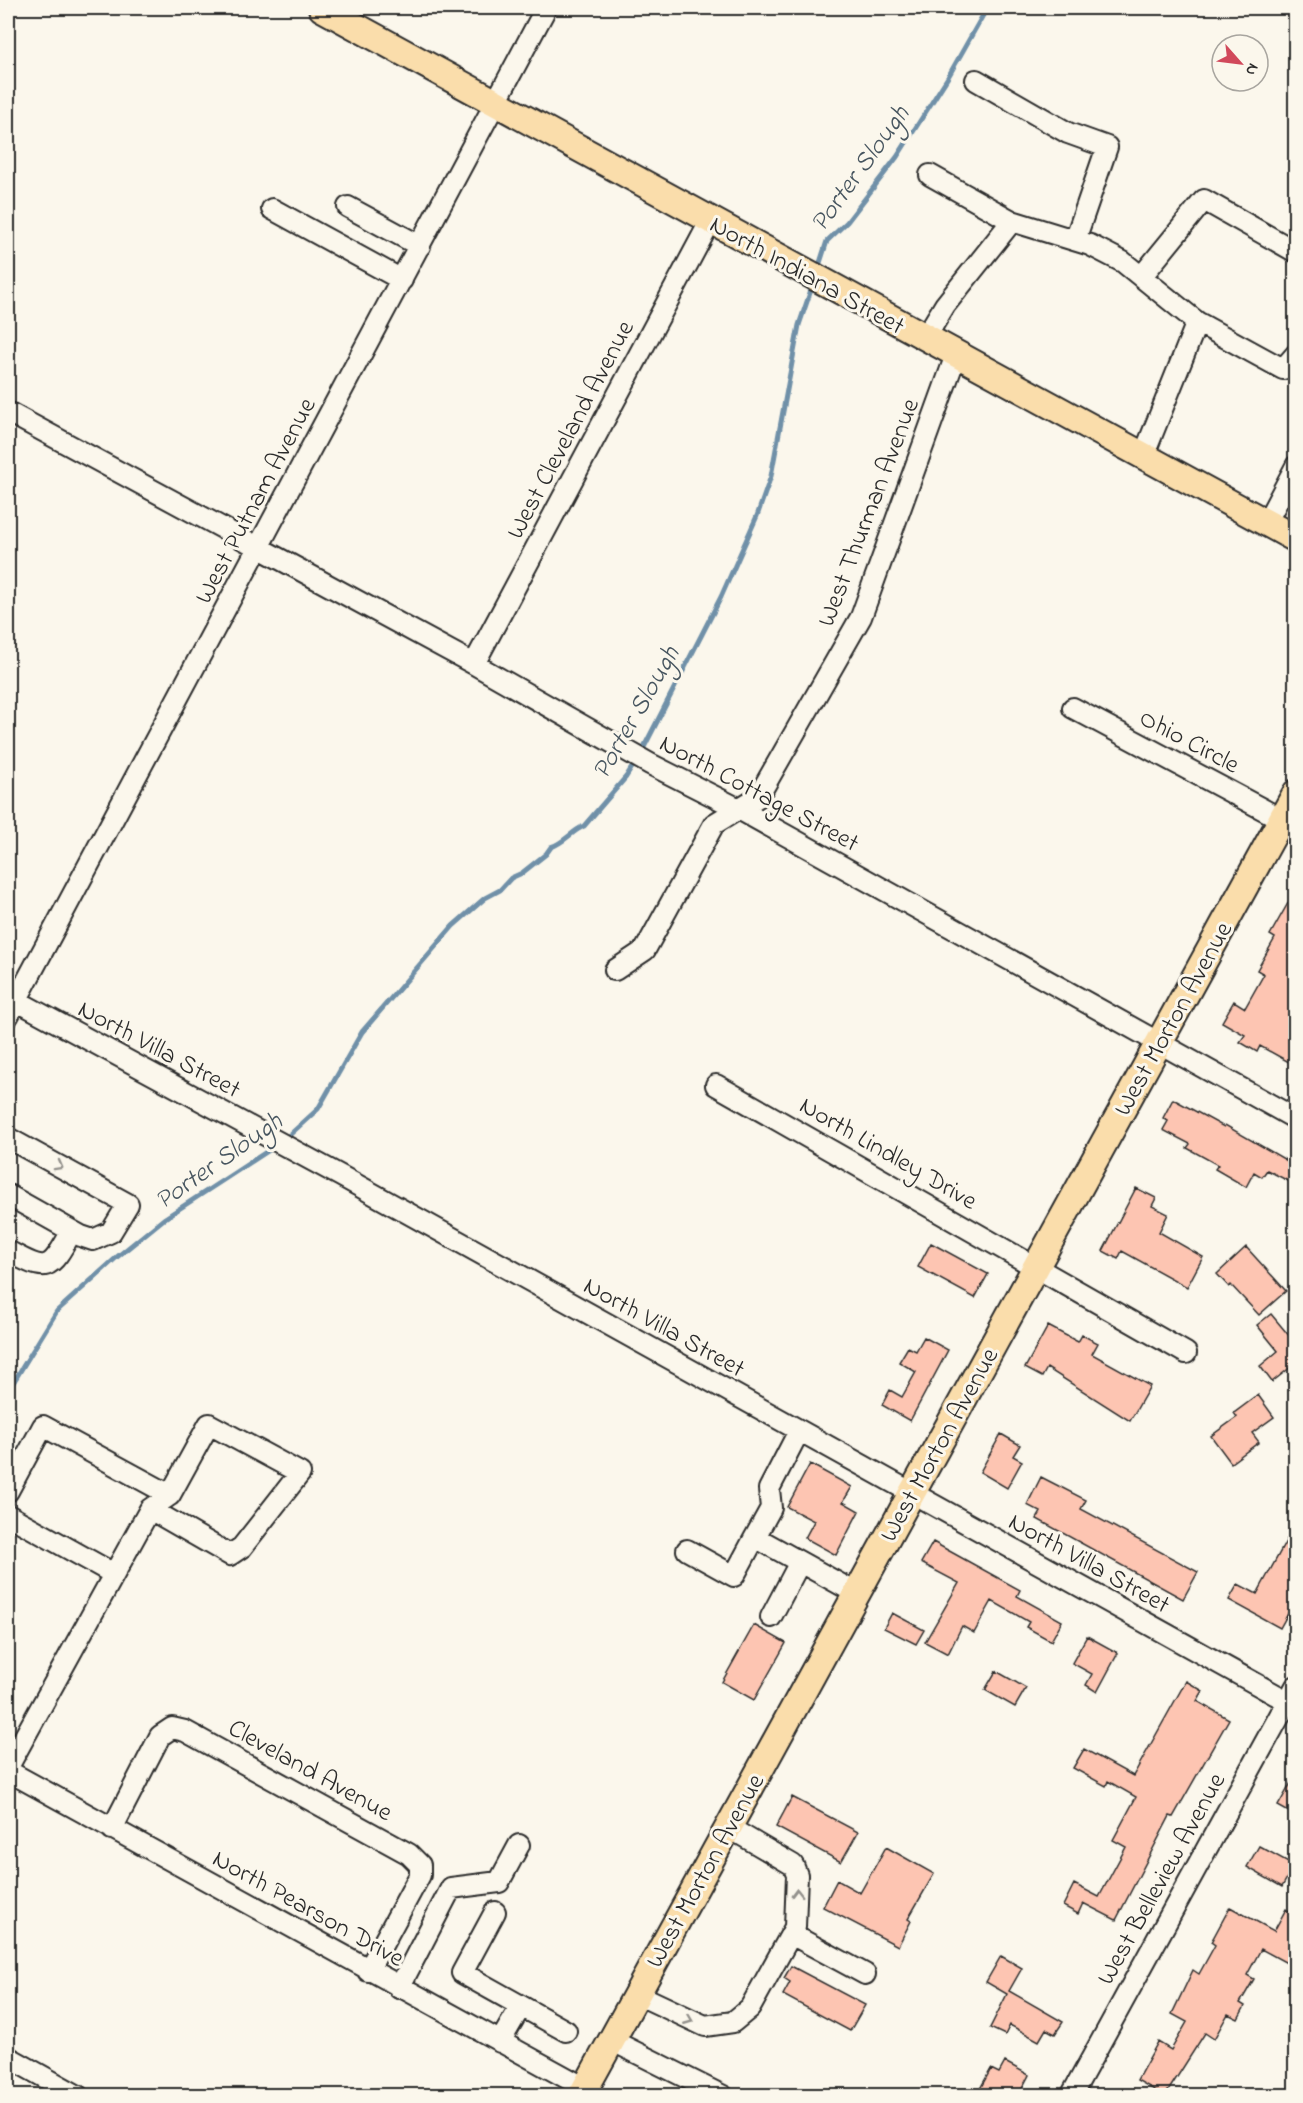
<svg xmlns="http://www.w3.org/2000/svg" width="1303" height="2103" font-family="'Indie Flower',sans-serif">
<style>
.lines{fill:none;stroke-linecap:round;stroke-linejoin:round}
.stream{stroke:#6f90a8;stroke-width:5}
.building{fill:#fdc5b2;stroke:#2b2b2b;stroke-width:1.5}
.minor-casing{stroke:#2b2b2b;stroke-width:24}
.major-casing{stroke:#2b2b2b;stroke-width:30}
.minor{stroke:#fbf7ec;stroke-width:20}
.major{stroke:#faddab;stroke-width:26}
.oneway{stroke:#93918c}
.labels{text-anchor:middle;stroke-width:6;stroke-linejoin:round;paint-order:stroke}
.street-label{font-size:26px;fill:#2b2b2b;stroke:#fbf7ec}
.water-label{font-size:27px;font-style:italic;fill:#47555f;stroke:#fbf7ec}
</style>
<rect width="100%" height="100%" fill="#fbf7ec"/>
<filter id="ink" filterUnits="userSpaceOnUse"><feTurbulence type="fractalNoise" baseFrequency=".0167" numOctaves="2"/><feDisplacementMap in="SourceGraphic" scale="12" xChannelSelector="R" yChannelSelector="G"/><feConvolveMatrix kernelMatrix="1 2 1 2 8 2 1 2 1" color-interpolation-filters="sRGB"/></filter>
<g filter="url(#ink)">
<g class="lines">
<path class="stream" d="M818 269 827 241 847 222 897 157 948 77 987 8
M641 753 721 597 757 516 771 476 799 325 813 284
M284 1140 318 1109 362 1032 453 926 485 898 500 890 511 878 522 873 546 854 551 847C564 843 572 831 584 826L626 777 636 761
M8 1391 57 1311 117 1257 165 1218 277 1145"/>
</g>
<path class="building" d="M1296 889V1066L1260 1046 1257 1052 1240 1042 1245 1035 1222 1022 1234 1001 1245 1008 1264 974 1257 970 1275 938 1270 935Z
M1173 1099 1224 1127 1225 1125 1296 1166V1185L1267 1170 1262 1177 1254 1172 1246 1187 1215 1169 1218 1165 1187 1148 1190 1144 1163 1130 1168 1121 1163 1118Z
M1136 1188 1156 1198 1152 1206 1168 1214 1159 1232 1203 1257 1187 1287 1122 1251 1118 1259 1103 1251Z
M931 1243 988 1274 975 1298 918 1267Z
M1246 1247 1286 1291 1259 1315 1231 1285 1229 1287 1217 1274Z
M1271 1314 1296 1344V1363L1272 1382 1260 1366 1278 1351 1257 1325Z
M1048 1326 1078 1342 1082 1335 1098 1343 1092 1354 1150 1386 1130 1421 1047 1368 1042 1377 1025 1368Z
M924 1337 948 1350 910 1421 882 1405 890 1390 902 1397 916 1372 899 1362 908 1347 916 1351Z
M1258 1395 1274 1417 1252 1433 1259 1442 1231 1463 1211 1436 1237 1417 1234 1413Z
M1001 1434 1020 1445 1013 1456 1022 1461 1007 1488 980 1472Z
M810 1464 852 1487 843 1502 859 1511 836 1555 805 1538 814 1521 787 1507Z
M1041 1477 1086 1500 1081 1509 1198 1572 1183 1599 1037 1519 1041 1512 1027 1505Z
M1296 1523V1599L1280 1628 1229 1600 1238 1584 1257 1594Z
M933 1542 1020 1590 1017 1596 1062 1621 1051 1641 1026 1627 1029 1622 992 1601 974 1633 962 1626 948 1654 925 1642 959 1583 921 1563Z
M892 1613 924 1630 916 1644 884 1628Z
M754 1625 786 1643 754 1700 722 1682Z
M1087 1636 1118 1653 1097 1692 1086 1685 1092 1674 1072 1663Z
M996 1671 1026 1688 1015 1707 985 1690Z
M1186 1681 1203 1691 1197 1701 1229 1719 1173 1817 1170 1816 1116 1920 1083 1903 1078 1914 1063 1906 1074 1884 1099 1897 1126 1847 1113 1840 1136 1797 1108 1781 1106 1786 1073 1768 1084 1749 1133 1776Z
M1296 1774V1816L1278 1806Z
M792 1797 858 1832 841 1862 776 1827Z
M1259 1846 1294 1865 1282 1887 1247 1867Z
M886 1847 934 1874 908 1919 911 1921 898 1946 823 1907 837 1880 860 1893Z
M1230 1907 1274 1931 1286 1909 1296 1915V1968L1261 1949 1247 1975 1254 1979 1240 2003 1245 2006 1238 2019 1228 2014 1214 2039 1205 2033 1165 2096 1137 2080 1158 2042 1171 2050 1187 2022 1172 2014 1193 1970 1199 1974 1215 1945 1211 1942Z
M1001 1956 1022 1968 1009 1991 1063 2022 1055 2034 1046 2029 1039 2041 1010 2025 1005 2035 990 2028 1007 1994 986 1982Z
M791 1966 865 2005 850 2031 783 1995 790 1982 784 1978Z
M1005 2062 1029 2075 1018 2096H976L991 2069 999 2073Z"/>
<g class="lines">
<g class="minor-casing">
<path id="minor" d="M976 80 1068 133 1107 147 1075 240
M930 175 1012 221 1090 245 1123 262 1197 322 1283 369 1296 354
M348 207 420 246
M272 209 402 280
M1142 276 1204 200 1296 252
M925 338 945 305 1012 221
M8 412 474 664 650 764 737 808 1296 1119
M1143 457 1197 322
M1266 523 1296 466
M474 664 711 220
M1073 708 1281 819
M615 970 645 950 714 824 758 797 861 617 956 355
M8 996 341 1176 1296 1706
M8 1016 546 8
M716 1085 1186 1353
M8 1138 128 1204 111 1232 93 1240 81 1236 8 1195
M8 1251C48 1273 49 1272 72 1231
M799 1431 769 1489 771 1508 755 1537 856 1593
M8 1491 43 1426 170 1495
M8 1515 114 1574
M687 1550 734 1576 755 1537
M771 1617 800 1562
M8 1767 150 1509 170 1495 209 1424 300 1473 242 1547 230 1555 150 1509
M8 1771 585 2088
M112 1829 160 1736 172 1728 185 1731 409 1854 420 1865V1875L368 1971
M495 1912 462 1973 566 2031
M791 1934 865 1974
M399 1988 451 1888 499 1882 519 1845
M637 1994 705 2026 733 2022 750 2008 795 1927 797 1875 793 1865 728 1827
M611 2040 723 2096
M500 2042 521 2006
M8 2057 78 2096
M1071 2096 1296 1686"/>
</g>
<g class="major-casing">
<path id="major" d="M322 8 1296 539
M581 2096 1296 793"/>
</g>
<use href="#minor" class="minor"/>
<use href="#major" class="major"/>
</g>
<defs><path id="oneway-chevron" d="M-2-3.5L2.5 0L-2 3.5" fill="none" stroke-width="1.6" stroke-linecap="round" stroke-linejoin="round" transform="scale(1.5)"/></defs>
<g class="oneway">
<use href="#oneway-chevron" transform="translate(59 1166) rotate(29)"/>
<use href="#oneway-chevron" transform="translate(797 1893) rotate(-91)"/>
<use href="#oneway-chevron" transform="translate(689 2020) rotate(22)"/>
</g>
</g>
<g class="labels">
<g class="street-label">
<text transform="translate(808 274) rotate(29)" y="9">North Indiana Street</text>
<text transform="translate(569 429) rotate(-62)" y="9">West Cleveland Avenue</text>
<text transform="translate(254 500) rotate(-62)" y="9">West Putnam Avenue</text>
<text transform="translate(867 512) rotate(-69)" y="9">West Thurman Avenue</text>
<text transform="translate(1190 740) rotate(28)" y="9">Ohio Circle</text>
<text transform="translate(760 792) rotate(28)" y="9">North Cottage Street</text>
<text transform="translate(1172 1018) rotate(-61)" y="9">West Morton Avenue</text>
<text transform="translate(160 1048) rotate(28)" y="9">North Villa Street</text>
<text transform="translate(889 1152) rotate(30)" y="9">North Lindley Drive</text>
<text transform="translate(665 1326) rotate(29)" y="9">North Villa Street</text>
<text transform="translate(938 1444) rotate(-61)" y="9">West Morton Avenue</text>
<text transform="translate(1090 1562) rotate(29)" y="9">North Villa Street</text>
<text transform="translate(311 1769) rotate(29)" y="9">Cleveland Avenue</text>
<text transform="translate(704 1870) rotate(-61)" y="9">West Morton Avenue</text>
<text transform="translate(1160 1878) rotate(-61)" y="9">West Belleview Avenue</text>
<text transform="translate(309 1907) rotate(29)" y="9">North Pearson Drive</text>
</g>
<g class="water-label">
<text transform="translate(859 168) rotate(-54)" y="9">Porter Slough</text>
<text transform="translate(635 712) rotate(-60)" y="9">Porter Slough</text>
<text transform="translate(218 1160) rotate(-35)" y="9">Porter Slough</text>
</g>
</g>
<rect width="1303" height="2103" fill="none" stroke="#fbf7ec" stroke-width="30"/>
<rect x="15" y="15" width="1273" height="2073" fill="none" stroke="#2b2b2b" stroke-width="2" filter="url(#ink)"/>
<g transform="translate(1240 63) rotate(118)"><circle r="28" fill="#fbf7ec" stroke="#a8a59f" stroke-width="1.5"/>
<path d="M0-4.5L10 22L0 15L-10 22Z" fill="#d1495b"/>
<text y="-9" font-size="16" font-weight="bold" text-anchor="middle" fill="#2b2b2b">N</text>
</g>
</svg>
